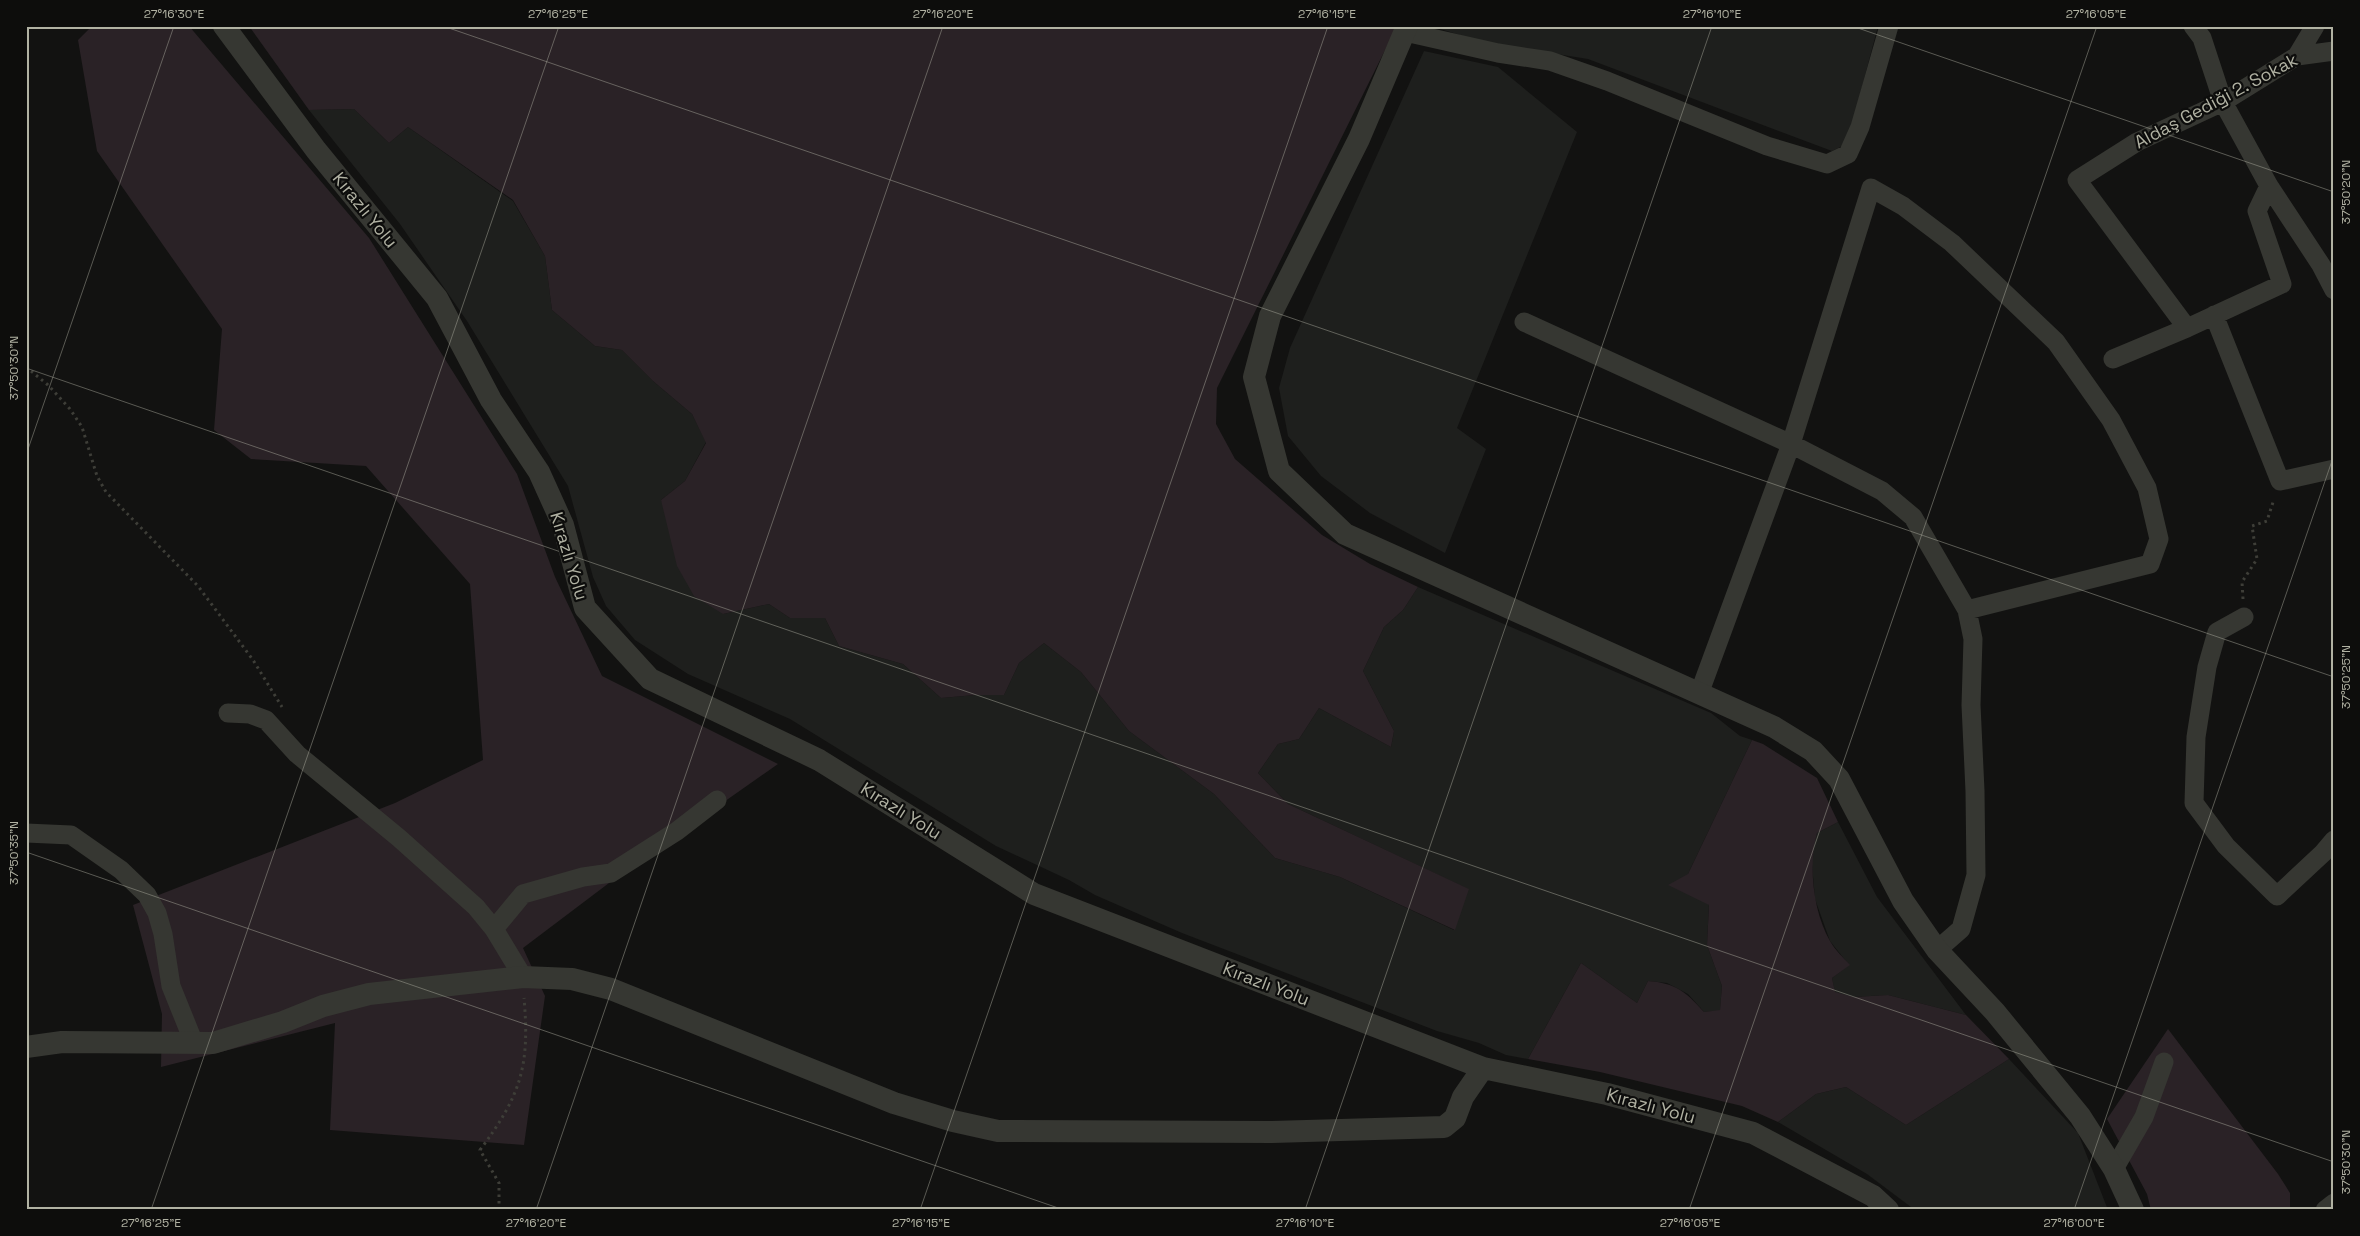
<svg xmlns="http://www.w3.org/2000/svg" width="2360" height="1236" font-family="'Space Grotesk',sans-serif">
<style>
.built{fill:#1e1f1d}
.green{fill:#2a2226}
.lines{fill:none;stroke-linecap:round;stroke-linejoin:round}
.path{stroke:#3e3e38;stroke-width:3;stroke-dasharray:2.5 4;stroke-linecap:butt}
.minor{stroke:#363732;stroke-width:19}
.tertiary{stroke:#363732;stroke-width:22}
.ticks{fill:none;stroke:#b1b2a3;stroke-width:1;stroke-opacity:0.45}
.labels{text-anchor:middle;stroke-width:4.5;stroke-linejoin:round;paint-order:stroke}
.street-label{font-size:18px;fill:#b1b2a3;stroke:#0d0d0c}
.neatline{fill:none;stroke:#b1b2a3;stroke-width:2}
.ticks-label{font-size:12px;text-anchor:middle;fill:#b1b2a3}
</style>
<rect width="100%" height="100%" fill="#121211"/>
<path class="built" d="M1431 26H1878L1847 144 1832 151 1588 59 1482 42Z
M1424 51 1498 67 1577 132 1457 428 1486 449 1445 553 1370 513 1321 476 1288 436 1279 388 1290 348Z
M354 109 389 143 408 127 513 201 545 256 552 310 595 346 622 350 653 381 692 414 706 442 685 481 661 500 723 614 769 604 790 618H825L839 646 903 664 941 698 975 695H1004L1019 663 1044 643 1081 672 1129 731 1214 794 1275 858 1340 877 1454 930 1468 889 1288 804 1258 773 1278 744 1299 739 1319 708 1391 747 1394 731 1363 671 1384 627 1403 610 1418 587 1711 713 1740 736 1752 740 1688 874 1709 905 1707 945 1722 986 1720 1011 1704 1012 1688 994 1667 983 1648 981 1637 1003 1581 963 1528 1059 1506 1055 1479 1043 1437 1031 1182 933 1095 895 1069 880 996 846 790 719 688 674 635 640 606 606 593 577 568 486 467 321 400 224 309 110Z
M1838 822 1877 897 1966 1015 1888 995 1854 997 1835 993 1832 978 1849 965 1830 941 1815 899 1811 853 1817 833Z
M2009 1059 2078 1133 2108 1210H1915L1867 1174 1778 1122 1816 1094 1846 1087 1906 1125Z"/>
<path class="green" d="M92 26H189L369 238 517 474 555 577 602 676 778 764 613 880 523 948 545 996 524 1145 330 1130 335 1023 161 1067 162 1014 133 905 395 803 483 760 470 584 366 466 251 459 214 430 222 329 97 151 78 40Z
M249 26H1397L1217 388 1216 424 1235 459 1322 535 1370 564 1418 587 1403 610 1384 627 1363 671 1394 731 1391 747 1319 708 1299 739 1278 744 1258 773 1288 804 1469 889 1455 930 1340 877 1275 858 1214 794 1129 731 1081 672 1044 643 1019 663 1004 695H975L941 698 903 664 839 646 825 618H790L769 604 723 614 694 596 677 566 661 500 685 481 706 443 692 414 653 381 622 350 595 346 552 310 545 256 513 200 408 127 389 143 354 109 309 110Z
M1752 740 1763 744 1817 778 1838 822 1817 833C1808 864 1813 912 1830 941 1835 950 1843 957 1850 965L1832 978 1835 992 1854 997 1888 995 1966 1015 2009 1059 1906 1125 1846 1087 1816 1094 1778 1122 1742 1106 1600 1072 1528 1059 1581 963 1637 1003 1648 981C1676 983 1686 992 1704 1012L1720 1010 1722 986 1707 945 1709 905 1668 885 1688 874Z
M2168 1029 2278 1174 2290 1193V1210H2151L2147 1194 2107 1119Z"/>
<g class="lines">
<path class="path" d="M26 367 48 385 70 409 82 427 97 476 106 492 198 586 253 660 282 707
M2243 599 2242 582 2257 559 2252 526 2267 521 2274 499
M499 1210V1183L480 1150C521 1095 530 1066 524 998"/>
<path class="minor" d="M2193 26 2202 38 2223 102 2269 186 2321 265 2334 290
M1405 32 1498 53 1550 61 1607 81 1767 146 1827 164 1848 154 1860 127 1889 26
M2297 56 2315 26
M2269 186 2257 211 2282 284 2187 328 2077 180 2137 142 2223 102 2297 56 2334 51
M2214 315 2280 481 2334 469
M1524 322 1791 444 1882 491 1913 517 1967 610 1973 639 1971 705 1975 791 1976 875 1961 929 1937 950
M2113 359 2187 328
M2244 617 2217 632 2207 667 2196 737 2194 803 2226 846 2277 896 2323 853 2334 840
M1699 694 1791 444 1871 188 1903 206 1952 243 2056 342 2111 420 2147 488 2159 539 2150 564 1967 610
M228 713 250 714 266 720 297 754 399 838 476 907 494 929 523 977
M26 833 71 835 121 870 147 895 157 913 163 934 171 986 194 1043
M494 929 523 894 583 877 611 873 677 831 717 800
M2114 1169 2144 1117 2164 1062
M2325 1210 2334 1203"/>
<path class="tertiary" d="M224 26 316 150 437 298 491 400 539 472 563 525 585 608 650 679 819 760 1034 894 1483 1068 1607 1094 1753 1133 1873 1196 1888 1210
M1407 26 1359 139 1270 316 1254 377 1279 471 1345 534 1774 727 1813 751 1839 779 1903 901 1937 950 1995 1012 2080 1116 2114 1169 2133 1210
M26 1047 62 1042 213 1043 283 1022 323 1006 369 994 523 977 572 979 611 989 894 1103 953 1121 998 1131 1272 1132 1444 1127 1455 1118 1463 1097 1483 1068"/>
</g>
<path class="ticks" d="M443 26 2334 677M1852 26 2334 192M26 368 2334 1162M26 455 174 26M26 852 1064 1210M151 1210 559 26M536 1210 943 26M920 1210 1328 26M1305 1210 1712 26M1689 1210 2097 26M2074 1210 2334 455"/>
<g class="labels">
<g class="street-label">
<text transform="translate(2216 101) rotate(-28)" y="6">Aldaş Gediği 2. Sokak</text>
<text transform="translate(365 210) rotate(51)" y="6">Kırazlı Yolu</text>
<text transform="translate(569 556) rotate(73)" y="6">Kırazlı Yolu</text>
<text transform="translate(901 811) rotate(32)" y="6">Kırazlı Yolu</text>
<text transform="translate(1266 984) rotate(21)" y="6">Kırazlı Yolu</text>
<text transform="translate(1651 1106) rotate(15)" y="6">Kırazlı Yolu</text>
</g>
</g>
<rect width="2360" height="1236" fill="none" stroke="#0d0d0c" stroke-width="55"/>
<rect x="28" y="28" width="2304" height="1180" class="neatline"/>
<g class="ticks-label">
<text x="174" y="18">27°16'30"E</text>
<text x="558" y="18">27°16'25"E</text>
<text x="943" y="18">27°16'20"E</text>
<text x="1327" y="18">27°16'15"E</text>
<text x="1712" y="18">27°16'10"E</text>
<text x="2096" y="18">27°16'05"E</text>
<text transform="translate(2346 192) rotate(-90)" y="4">37°50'20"N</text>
<text transform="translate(14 368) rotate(-90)" y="4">37°50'30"N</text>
<text transform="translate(2346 677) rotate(-90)" y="4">37°50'25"N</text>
<text transform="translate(14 853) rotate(-90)" y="4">37°50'35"N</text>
<text transform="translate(2346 1162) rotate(-90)" y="4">37°50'30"N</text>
<text x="151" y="1227">27°16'25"E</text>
<text x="536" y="1227">27°16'20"E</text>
<text x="921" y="1227">27°16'15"E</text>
<text x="1305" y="1227">27°16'10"E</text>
<text x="1690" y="1227">27°16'05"E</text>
<text x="2074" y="1227">27°16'00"E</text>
</g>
</svg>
